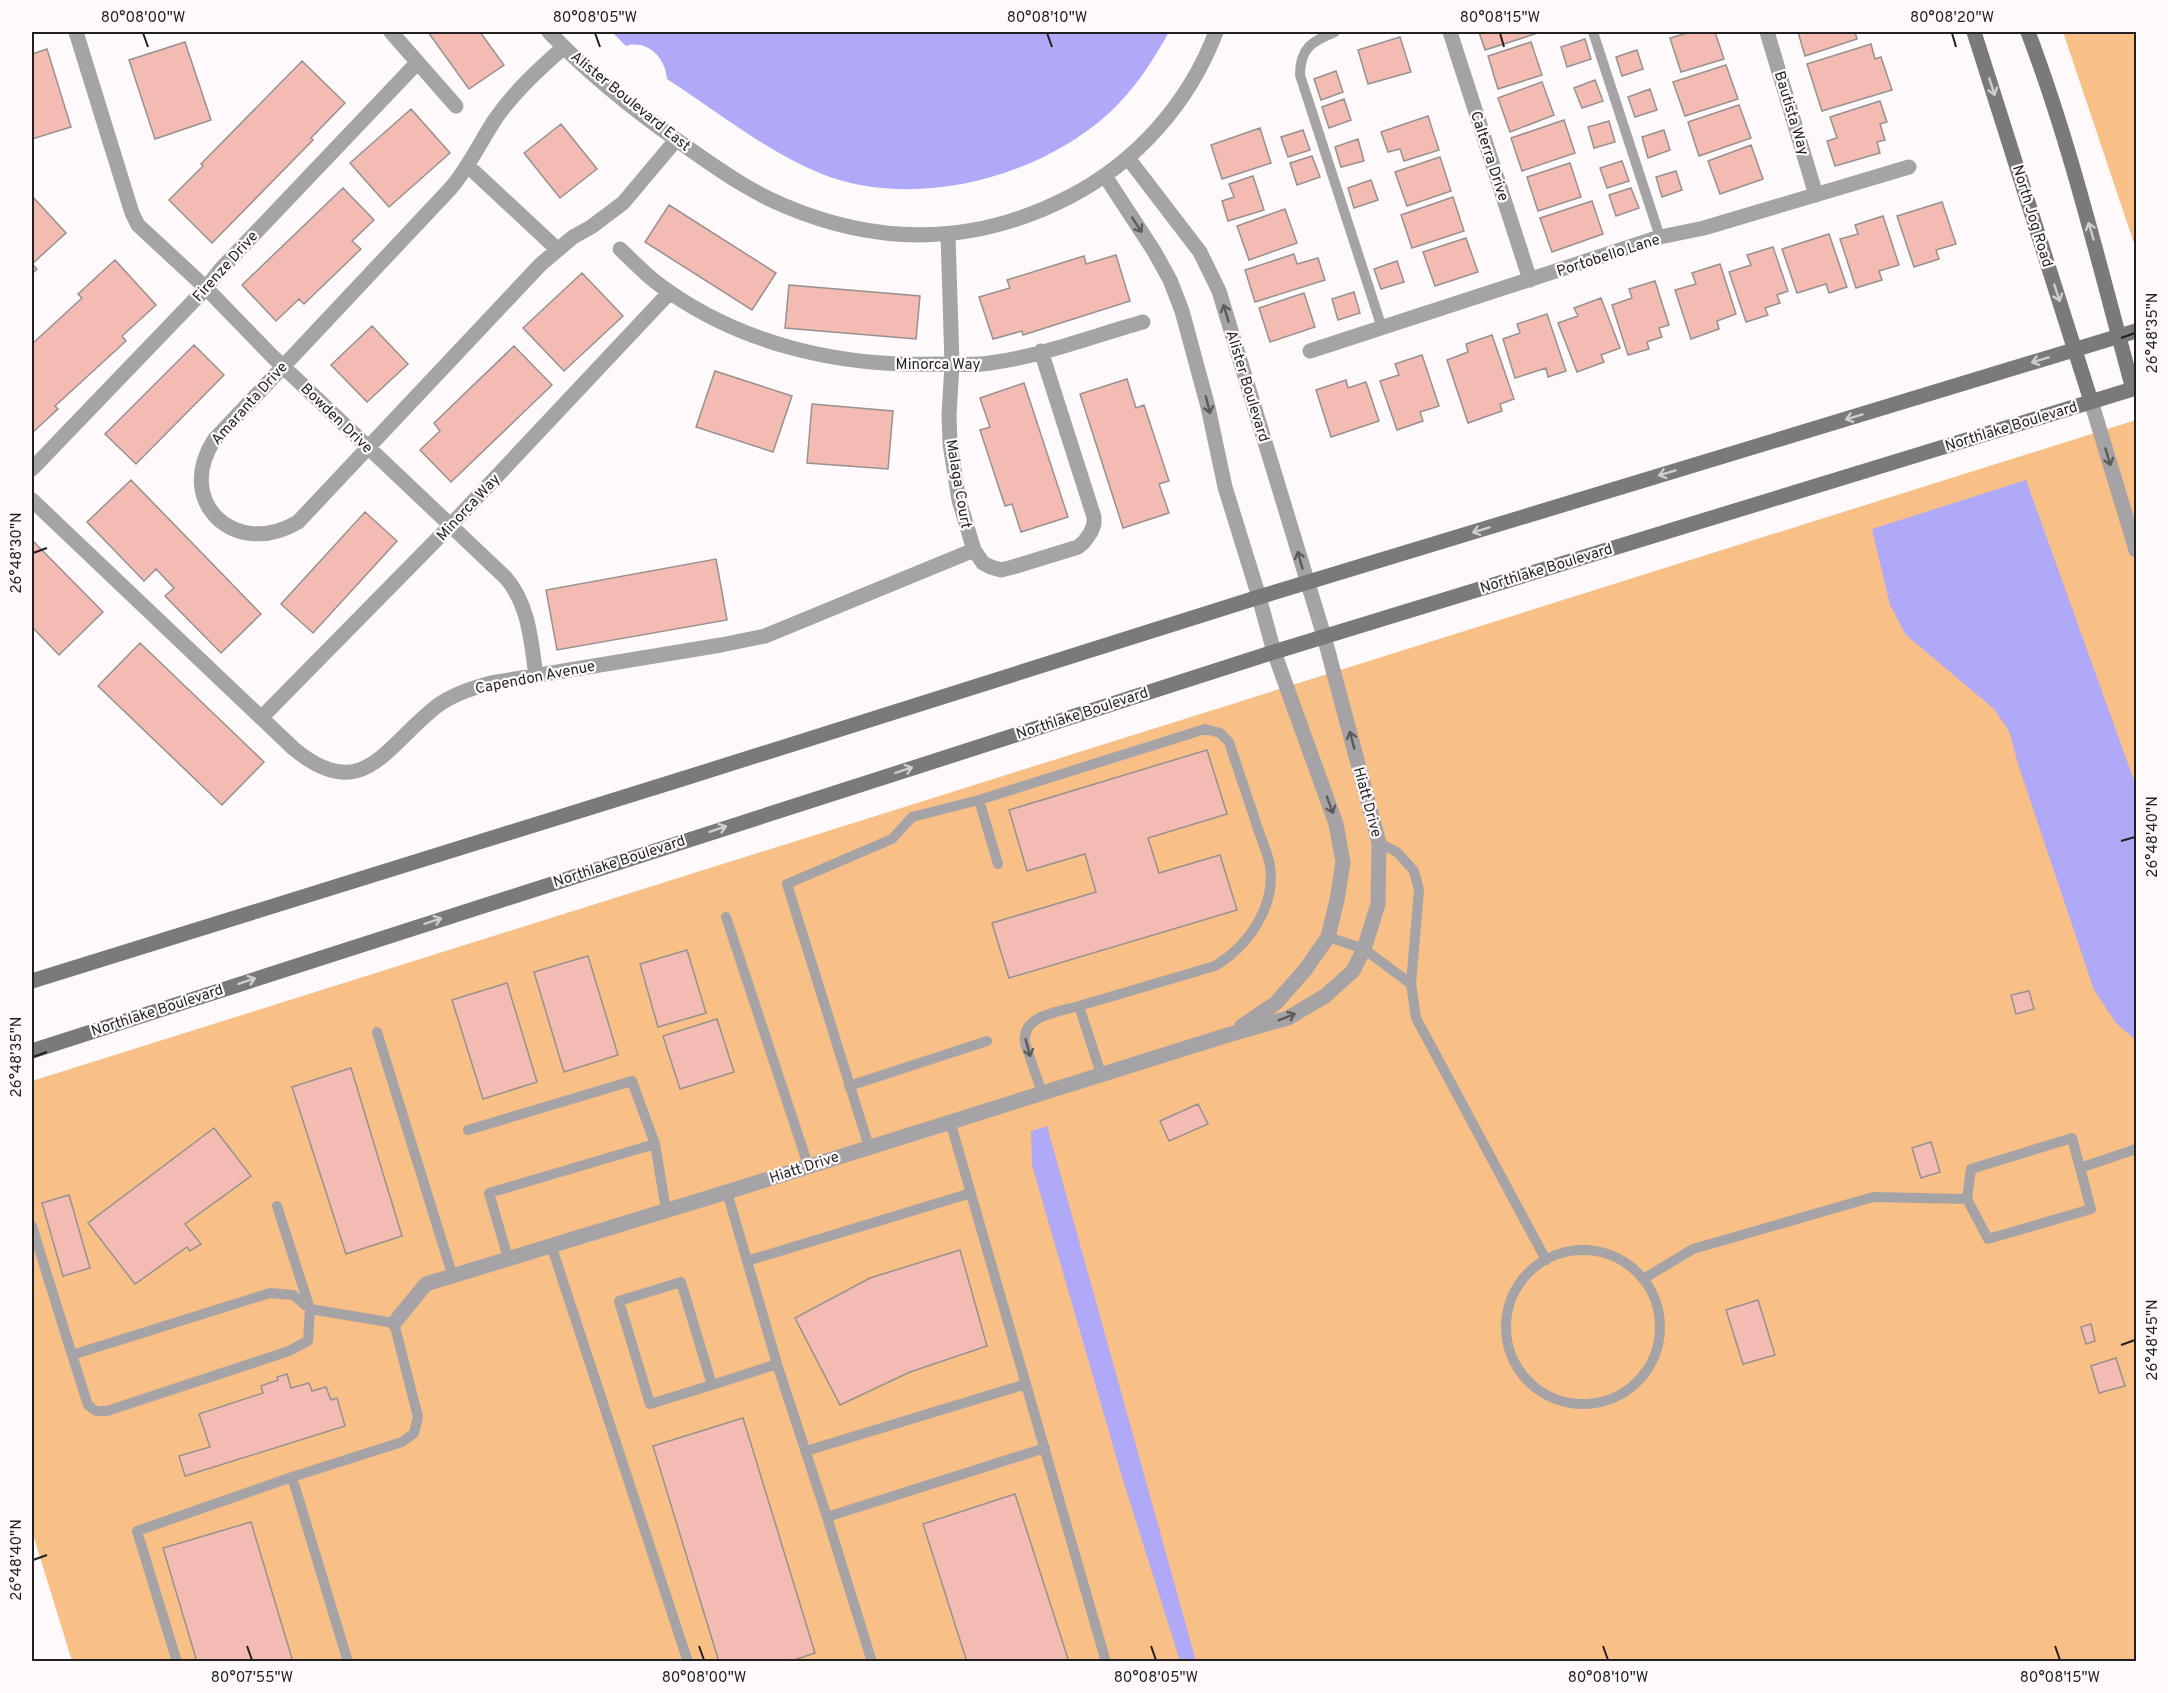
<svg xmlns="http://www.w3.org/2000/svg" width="2168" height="1693" font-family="Overpass,sans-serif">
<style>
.green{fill:#f8bf86}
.water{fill:#afa9f7}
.building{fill:#f3bbb1;stroke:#97918f;stroke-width:1.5}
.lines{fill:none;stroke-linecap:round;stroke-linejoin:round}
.lane{stroke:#a5a3a5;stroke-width:10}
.street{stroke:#a5a3a5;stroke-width:15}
.secondary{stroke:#7b797c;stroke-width:15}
.oneway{stroke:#d0cdcf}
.oneway2{stroke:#5d5a5c}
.ticks{fill:none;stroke:#221f20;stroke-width:2}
.labels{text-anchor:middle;stroke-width:4.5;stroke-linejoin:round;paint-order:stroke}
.street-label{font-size:15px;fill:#221f20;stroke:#fefafb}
.neatline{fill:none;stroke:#221f20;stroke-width:2}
.ticks-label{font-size:15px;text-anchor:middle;fill:#221f20}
</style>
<rect width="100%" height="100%" fill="#fefafb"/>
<path class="green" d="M2063 32H2136V247L2135 246Z
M2136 420V1661H72L32 1531V1081Z"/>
<path class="water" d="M612 32H1169C1153 61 1132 93 1107 115 1035 179 913 210 822 174 766 151 718 112 667 79 666 59 648 39 626 46Z
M2026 480 2136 786V1040L2116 1023 2094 990 2019 767 2009 731 1994 709 1906 635 1890 605 1872 529Z
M1047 1126 1196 1661H1180L1122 1477 1032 1165 1031 1131Z"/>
<path class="building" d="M428 32H480L504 65 469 89Z
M1479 32H1537L1538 33 1485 50Z
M1691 32H1715L1724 59 1681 72 1670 38Z
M1798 32H1855L1857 39 1805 56Z
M1400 37 1411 72 1368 84 1358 50Z
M1585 39 1591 59 1567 67 1561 47Z
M185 42 211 120 155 139 129 60Z
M1531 42 1542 75 1498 89 1488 56Z
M1871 44 1875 59 1881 57 1892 90 1822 111 1807 64Z
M47 49 71 127 32 139V54Z
M1637 50 1643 69 1622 76 1616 57Z
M302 61 345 103 311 138 313 140 212 243 169 200 203 166 201 164Z
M1726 65 1738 99 1685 116 1673 82Z
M1336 71 1343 92 1321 100 1314 79Z
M1595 80 1603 101 1582 108 1574 88Z
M1542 82 1554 115 1510 132 1498 98Z
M1650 89 1657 110 1635 117 1628 97Z
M1344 99 1351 120 1329 128 1322 107Z
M1880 101 1887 122 1880 124 1885 140 1877 142 1880 153 1835 166 1827 141 1837 138 1830 117Z
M1739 105 1751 138 1699 156 1688 122Z
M411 109 450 153 389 207 350 163Z
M1428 116 1439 150 1404 161 1400 149 1388 152 1381 132Z
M1564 120 1575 153 1522 171 1511 138Z
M1609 121 1615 142 1594 148 1588 127Z
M561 124 597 169 560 198 524 153Z
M1260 128 1271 163 1222 179 1211 145Z
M1303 130 1310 150 1288 157 1281 137Z
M1664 130 1670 150 1648 158 1642 137Z
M1358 139 1364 161 1341 167 1335 147Z
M1751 145 1763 179 1720 194 1708 161Z
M1312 156 1320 177 1297 185 1290 163Z
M1440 157 1451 191 1407 206 1395 172Z
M1622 161 1629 181 1607 188 1600 168Z
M1570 163 1581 197 1538 211 1527 177Z
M1676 171 1682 190 1662 197 1656 177Z
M1253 176 1264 210 1228 221 1222 201 1234 197 1229 184Z
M1371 180 1378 200 1354 208 1348 188Z
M343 188 374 220 352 241 361 249 304 304 299 299 276 321 242 285Z
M1631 188 1639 208 1616 216 1609 195Z
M32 196 66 233 32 264 37 269 32 274Z
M1453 197 1464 231 1412 248 1401 215Z
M1592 201 1603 234 1552 252 1540 218Z
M1942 202 1956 244 1936 250 1939 259 1914 267 1897 216Z
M669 205 776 273 752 310 645 242Z
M1285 209 1297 243 1249 260 1237 226Z
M1883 216 1899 265 1879 271 1882 280 1856 288 1840 239 1858 234 1855 225Z
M1829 234 1847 287 1829 293 1826 284 1797 293 1782 249Z
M1466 238 1478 272 1435 286 1423 252Z
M1773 247 1788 291 1777 295 1780 303 1765 308 1768 315 1746 322 1729 272 1751 265 1747 255Z
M1294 254 1297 264 1318 258 1325 280 1255 302 1245 270Z
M1116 255 1130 301 1023 335 1022 331 993 339 979 297 1010 288 1007 280 1084 256 1086 264Z
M115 260 156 305 122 336 126 341 55 406 58 409 32 433V344L82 298 78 294Z
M1397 261 1404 282 1381 289 1374 269Z
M1720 264 1736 314 1717 321 1719 329 1691 339 1675 290 1696 284 1692 273Z
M582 273 623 316 564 371 523 328Z
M1655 281 1669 325 1659 328 1662 337 1647 342 1649 349 1628 355 1612 305 1632 298 1629 289Z
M789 285 920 296 916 339 785 328Z
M1354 292 1360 313 1338 320 1332 299Z
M1304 293 1315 327 1270 342 1259 308Z
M1601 298 1620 348 1601 355 1604 362 1577 372 1558 323 1578 316 1574 308Z
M1547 314 1566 371 1548 377 1546 368 1515 378 1503 339 1520 333 1517 324Z
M372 326 408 364 367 402 331 365Z
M1492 335 1514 399 1500 404 1502 411 1468 423 1447 360 1468 352 1466 344Z
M194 345 224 375 136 464 105 434Z
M514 346 552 385 451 482 420 450 440 431 434 423Z
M1422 355 1439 406 1420 412 1423 421 1397 430 1380 381 1399 375 1395 364Z
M715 371 792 396 773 452 696 427Z
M1127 379 1136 408 1144 405 1169 481 1159 484 1169 513 1123 528 1080 394Z
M1346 380 1348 388 1366 382 1379 421 1331 437 1316 390Z
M1024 383 1068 517 1021 532 1012 504 1005 506 980 430 990 427 980 398Z
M812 404 893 411 888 469 807 463Z
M131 480 261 614 221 653 165 596 174 588 156 569 144 581 87 522Z
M365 512 397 541 313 633 281 604Z
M32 540 103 612 59 655 32 627Z
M716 559 727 620 557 650 546 590Z
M140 643 264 762 222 805 98 686Z
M1207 750 1227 814 1148 838 1159 873 1220 855 1237 910 1009 978 992 923 1096 892 1085 854 1027 871 1009 810Z
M687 950 706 1013 658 1027 640 964Z
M588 956 618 1055 564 1072 534 972Z
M507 983 537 1082 483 1099 452 1000Z
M2029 991 2034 1009 2016 1014 2011 995Z
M717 1019 734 1072 680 1089 663 1036Z
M351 1068 402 1236 346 1254 292 1087Z
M1198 1104 1208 1124 1169 1141 1160 1121Z
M214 1128 251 1176 185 1224 201 1244 190 1251 187 1247 135 1284 88 1223Z
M1931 1142 1940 1172 1921 1178 1912 1148Z
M69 1195 90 1268 63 1276 42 1203Z
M960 1250 987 1346 910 1372 840 1405 795 1318 870 1278Z
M1758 1300 1775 1355 1743 1364 1726 1310Z
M2091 1324 2095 1341 2086 1344 2081 1327Z
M2116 1358 2125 1386 2099 1393 2091 1366Z
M287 1374 291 1388 309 1383 312 1391 326 1387 331 1400 337 1398 345 1426 185 1476 179 1456 210 1447 199 1414 263 1393 261 1386 278 1380 277 1377Z
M743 1418 815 1653 788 1662H719L653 1446Z
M1015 1494 1069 1662H967L923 1524Z
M251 1522 293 1662H197L163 1548Z"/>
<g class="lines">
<path class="lane" d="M1335 32C1312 41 1300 48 1300 75L1382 328
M1593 32 1660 237
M1379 843 1397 852 1414 871 1419 890 1411 984 1416 1018 1546 1260
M998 864 979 800 1205 729 1220 733 1229 742C1238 770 1248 798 1257 826 1261 839 1268 853 1270 866 1276 907 1248 946 1215 966L1079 1006 1101 1074
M726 917 808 1165
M1328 937 1364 949 1411 984
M377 1032 453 1277
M849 1086 987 1041
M1042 1093 1025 1043C1021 1015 1059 1012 1079 1006
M950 1121 1106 1662
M468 1130 632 1081 655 1144
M2072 1138 2091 1209 1988 1239 1967 1199 1971 1169Z
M869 1147 787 884 892 839 912 817 979 800
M2080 1168 2136 1149
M32 1226 72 1355
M551 1245 688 1662
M1506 1327a77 77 0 1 1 154 0a77 77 0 1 1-154 0Z
M508 1258 489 1193 655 1144 666 1210
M747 1261 971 1193
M1643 1279 1693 1249 1873 1197 1967 1199
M270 1293 293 1295 310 1309 308 1341 289 1351 107 1411H96L88 1405 72 1355Z
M777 1364 827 1517
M712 1385 650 1404 619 1301 681 1282 712 1385 777 1364 727 1192
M806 1451 1026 1384
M292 1477 348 1662
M177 1662 137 1531 292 1477 402 1442 414 1433 418 1417 394 1323 310 1309 277 1206
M872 1662 827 1517 1045 1448"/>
<path class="street" d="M76 32 132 213 138 225 206 288 273 357 506 578C529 605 531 641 536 676
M391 32 456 106
M549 32C588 73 634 110 681 143 714 166 748 191 785 206 882 247 976 245 1069 197 1137 162 1189 103 1216 32
M1450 32 1530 280
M1767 32 1816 195
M564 47C539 69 515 91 496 118 480 142 469 167 450 189L214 440C174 503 236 559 298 522L541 264 573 237 591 227 623 203 676 140
M468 166 557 249
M1105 176 1154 251 1170 280 1182 311 1208 407 1225 487 1259 597 1274 652 1336 824 1343 862 1337 900 1328 937 1305 970 1276 1003 1242 1026
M948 235 952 364 949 415 950 444 959 500 974 550 983 563 991 567 1001 570 1013 567 1078 547 1084 542 1091 532 1094 524V517L1041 351
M620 249C632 260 644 273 657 283 736 343 837 367 935 364 953 364 972 366 990 363 1042 356 1093 336 1143 322
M1310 351 1660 237 1704 228 1909 167
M2091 401 2136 550
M32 469 206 288 220 270 417 63
M32 500 293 748C363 807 386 745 437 706 453 694 472 688 491 683L721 645 765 636 974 550
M261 718 450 526 670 292
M394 1323 426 1284 727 1192 1231 1034 1288 1018 1325 996 1353 971 1364 949 1378 904 1379 843 1324 636 1219 291 1200 252 1128 158"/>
<path class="secondary" d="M1974 32 2091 401
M2028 32C2072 148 2100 269 2133 389
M32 981 682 779 1259 597 2136 331
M32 1051 1274 652 2136 388"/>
</g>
<defs><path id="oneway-shaft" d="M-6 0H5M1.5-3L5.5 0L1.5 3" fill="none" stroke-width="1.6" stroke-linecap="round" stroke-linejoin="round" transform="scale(1.5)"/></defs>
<g class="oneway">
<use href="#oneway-shaft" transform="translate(1992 87) rotate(72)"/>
<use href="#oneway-shaft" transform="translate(2091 231) rotate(-107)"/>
<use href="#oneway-shaft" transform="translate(2057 293) rotate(72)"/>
<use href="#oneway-shaft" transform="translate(2040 360) rotate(163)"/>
<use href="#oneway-shaft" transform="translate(1854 417) rotate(163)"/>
<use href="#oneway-shaft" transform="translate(1667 473) rotate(163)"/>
<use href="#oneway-shaft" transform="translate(1481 530) rotate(163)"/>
<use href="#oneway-shaft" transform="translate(904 770) rotate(-18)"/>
<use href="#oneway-shaft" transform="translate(718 829) rotate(-18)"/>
<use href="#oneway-shaft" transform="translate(433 921) rotate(-18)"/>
<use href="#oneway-shaft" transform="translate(247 981) rotate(-18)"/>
</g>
<g class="oneway2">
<use href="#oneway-shaft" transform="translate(1137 225) rotate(57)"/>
<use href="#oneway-shaft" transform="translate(1226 313) rotate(-107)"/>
<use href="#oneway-shaft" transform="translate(1208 405) rotate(76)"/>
<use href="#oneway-shaft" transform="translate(2108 457) rotate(73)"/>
<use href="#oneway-shaft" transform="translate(1300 560) rotate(-106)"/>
<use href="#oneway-shaft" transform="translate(1352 740) rotate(-105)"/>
<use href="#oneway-shaft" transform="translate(1330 805) rotate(70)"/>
<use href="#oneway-shaft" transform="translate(1287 1017) rotate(-22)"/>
<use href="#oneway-shaft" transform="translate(1028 1048) rotate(74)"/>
</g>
<path class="ticks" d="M143 33 148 47M595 33 600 47M1047 33 1052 47M1500 33 1504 47M1952 33 1956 47M2121 338 2135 333M33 553 47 548M2121 841 2135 837M33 1057 47 1052M2121 1345 2135 1340M33 1560 47 1555M247 1646 252 1660M699 1646 704 1660M1151 1646 1156 1660M1603 1646 1608 1660M2055 1646 2060 1660"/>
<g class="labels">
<g class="street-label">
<text transform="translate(631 101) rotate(39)" y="5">Alister Boulevard East</text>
<text transform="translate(1792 113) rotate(73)" y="5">Bautista Way</text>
<text transform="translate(1490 156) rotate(72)" y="5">Calterra Drive</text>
<text transform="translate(2033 216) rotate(73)" y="5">North Jog Road</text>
<text transform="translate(1608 255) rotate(-18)" y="5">Portobello Lane</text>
<text transform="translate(225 266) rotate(-48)" y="5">Firenze Drive</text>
<text x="938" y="369">Minorca Way</text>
<text transform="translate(1248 386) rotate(73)" y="5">Alister Boulevard</text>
<text transform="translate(249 403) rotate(-48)" y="5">Amaranta Drive</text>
<text transform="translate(337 418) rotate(44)" y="5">Bowden Drive</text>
<text transform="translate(2011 426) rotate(-17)" y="5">Northlake Boulevard</text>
<text transform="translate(959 484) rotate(80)" y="5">Malaga Court</text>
<text transform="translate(468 507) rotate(-47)" y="5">Minorca Way</text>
<text transform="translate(1546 568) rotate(-17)" y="5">Northlake Boulevard</text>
<text transform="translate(535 677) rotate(-11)" y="5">Capendon Avenue</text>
<text transform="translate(1082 713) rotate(-18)" y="5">Northlake Boulevard</text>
<text transform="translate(1368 802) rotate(75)" y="5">Hiatt Drive</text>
<text transform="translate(619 861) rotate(-18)" y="5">Northlake Boulevard</text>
<text transform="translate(157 1010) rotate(-18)" y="5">Northlake Boulevard</text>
<text transform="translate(804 1167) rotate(-18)" y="5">Hiatt Drive</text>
</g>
</g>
<rect width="2168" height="1693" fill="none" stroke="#fefafb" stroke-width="66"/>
<rect x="33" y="33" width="2102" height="1627" class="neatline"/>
<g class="ticks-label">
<text x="143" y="22">80°08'00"W</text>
<text x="595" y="22">80°08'05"W</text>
<text x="1047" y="22">80°08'10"W</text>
<text x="1500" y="22">80°08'15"W</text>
<text x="1952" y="22">80°08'20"W</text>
<text transform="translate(2152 333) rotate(-90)" y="5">26°48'35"N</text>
<text transform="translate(16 553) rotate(-90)" y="5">26°48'30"N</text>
<text transform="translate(2152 837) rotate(-90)" y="5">26°48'40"N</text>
<text transform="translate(16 1057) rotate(-90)" y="5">26°48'35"N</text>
<text transform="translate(2152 1340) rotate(-90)" y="5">26°48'45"N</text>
<text transform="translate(16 1560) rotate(-90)" y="5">26°48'40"N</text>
<text x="252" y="1682">80°07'55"W</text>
<text x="704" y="1682">80°08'00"W</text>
<text x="1156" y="1682">80°08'05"W</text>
<text x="1608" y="1682">80°08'10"W</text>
<text x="2060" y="1682">80°08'15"W</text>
</g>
</svg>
